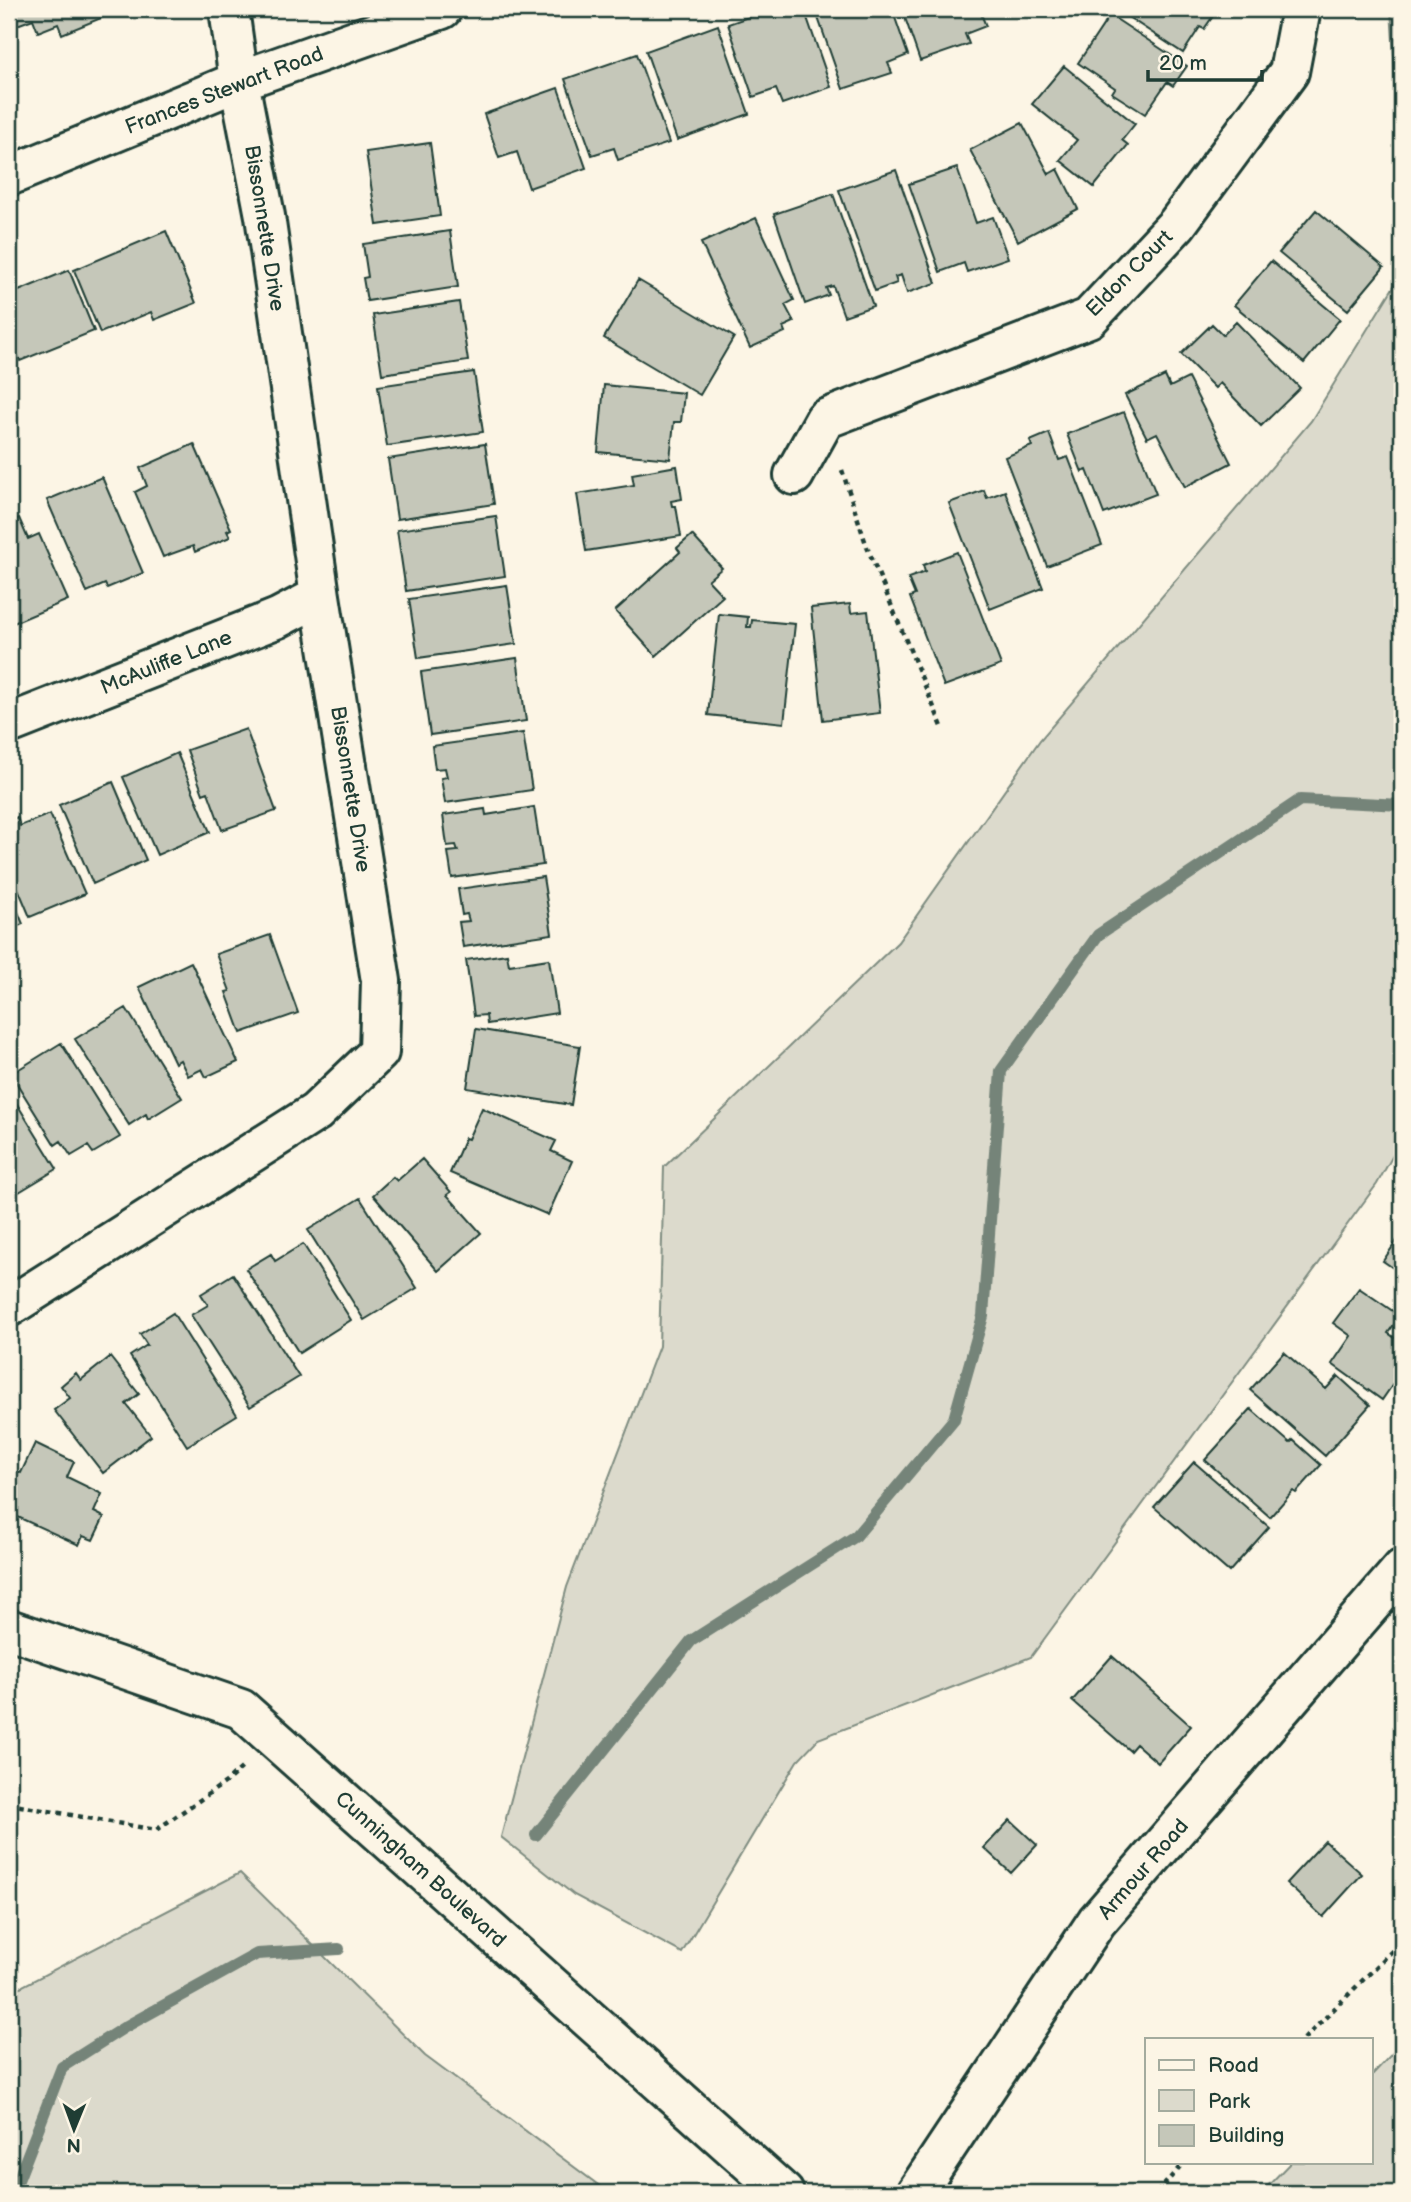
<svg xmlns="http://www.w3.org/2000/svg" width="1411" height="2202" font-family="'Balsamiq Sans',sans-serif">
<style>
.green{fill:#dcdacc;stroke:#7e8c80;stroke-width:2}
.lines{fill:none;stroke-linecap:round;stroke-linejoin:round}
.stream{stroke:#758479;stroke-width:12}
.building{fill:#c5c7b9;stroke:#1f3d34;stroke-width:2}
.minor-casing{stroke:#1f3d34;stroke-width:44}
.major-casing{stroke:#1f3d34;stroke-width:44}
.path{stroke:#1f3d34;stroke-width:4.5;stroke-dasharray:5 5;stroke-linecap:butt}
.minor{stroke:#fcf5e5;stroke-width:38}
.major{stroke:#fcf5e5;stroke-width:38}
.labels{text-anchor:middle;stroke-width:7;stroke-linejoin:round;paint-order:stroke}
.street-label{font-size:21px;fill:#1f3d34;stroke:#fcf5e5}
</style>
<rect width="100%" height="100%" fill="#fcf5e5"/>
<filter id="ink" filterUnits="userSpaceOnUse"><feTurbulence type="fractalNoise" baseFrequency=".0143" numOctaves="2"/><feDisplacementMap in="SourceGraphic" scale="14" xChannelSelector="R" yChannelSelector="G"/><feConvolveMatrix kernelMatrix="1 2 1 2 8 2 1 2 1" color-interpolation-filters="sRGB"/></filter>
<g filter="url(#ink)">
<path class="green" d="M1391 9H1402V185Z
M1402 273V1139L1377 1184 1031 1657 818 1739 797 1761 682 1953 574 1895 501 1837 567 1587 659 1346 664 1167 898 942 1040 740 1311 421Z
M240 1873 425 2056 609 2193H9V1993Z
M1402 2043V2193H1261L1291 2162H1371V2076Z"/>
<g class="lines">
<path class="stream" d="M536 1835 691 1641 856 1536 954 1419 983 1316 1001 1071 1098 935 1300 800 1402 805
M13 2193 62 2067 125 2027 257 1954 339 1949"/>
</g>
<path class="building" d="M9 9H109L111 14 62 34 58 24 38 32 33 19 9 28Z
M771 9H804L831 87 782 104 776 89 753 97 728 24Z
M815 9H892L908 55 888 63 892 73 843 89Z
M902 9H979L986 26 965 34 969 44 920 61Z
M1116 9H1218L1204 29 1200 27 1183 53Z
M1110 15 1187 66 1173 86 1167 82 1145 114 1112 93 1115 88 1078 63Z
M718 25 749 114 677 140 646 51Z
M637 54 669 143 618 160 614 148 592 155 565 79Z
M1064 66 1135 124 1122 140 1128 145 1094 187 1060 160 1077 140 1032 104Z
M558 88 586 168 529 188 517 152 499 158 484 114Z
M1022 123 1049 174 1058 169 1078 209 1018 241 970 150Z
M430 143 440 216 377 225 366 152Z
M957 168 976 223 993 217 1008 258 967 272 964 263 940 272 909 184Z
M896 170 936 283 907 293 901 275 895 277 897 283 875 291 839 190Z
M833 194 873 306 844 316 833 286 826 288 829 295 805 304 774 214Z
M1316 210 1384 267 1348 310 1279 253Z
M756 218 794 300 785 305 794 322 783 327 785 332 750 348 701 243Z
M166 231 196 303 154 320 151 312 100 333 74 270Z
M450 231 458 287 367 301 363 278 368 277 363 244Z
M1271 261 1340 319 1304 363 1234 305Z
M69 270 94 331 20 361 9 334V295Z
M638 280 734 337 700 395 604 338Z
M459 302 468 361 382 374 373 315Z
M1236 322 1300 388 1261 426 1220 383 1215 388 1181 354 1212 324 1223 335Z
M9 350 15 365 9 368Z
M474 372 483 432 387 446 378 386Z
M1165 376 1170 387 1188 378 1231 463 1185 487 1157 433 1147 438 1125 395Z
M604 385 684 393 681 422H674L670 459 598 452Z
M1124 412 1156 494 1104 514 1087 470 1082 472 1067 434Z
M1049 433 1059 460 1068 457 1102 545 1047 566 1005 457 1032 446 1030 441Z
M194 444 231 529 227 531 230 537 195 552 193 546 163 557 135 492 147 486 140 468Z
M485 444 494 504 397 519 388 459Z
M677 466 682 499 671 501 672 506H676L681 536 586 551 577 494 634 485 632 474Z
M102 477 143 573 107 588 105 584 87 592 47 500Z
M984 490 987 498 1005 491 1043 588 990 609 949 503Z
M496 516 505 576 406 591 397 530Z
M19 518 28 539 39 534 68 600 9 625V522Z
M692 535 722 568 708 580 723 596 656 656 615 611 680 552 677 548Z
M957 552 1001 665 944 686 910 597 915 595 908 578 925 572 923 565Z
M507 585 516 644 418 658 409 599Z
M850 604 851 613 868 611 880 713 823 720 811 608Z
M719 614 748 617 747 627H751L752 620 795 624 784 723 708 715Z
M517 658 526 721 430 735 421 672Z
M246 729 276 811 222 830 208 792 203 794 187 750Z
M523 733 532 790 445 803 441 778 447 777 445 768 435 769 432 746Z
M177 753 210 832 157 855 123 777Z
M113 782 146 860 93 884 59 805Z
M534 807 543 865 452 878 448 852 458 851 456 845 447 846 443 815 485 809 486 815Z
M50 814 85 894 30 917 9 867V821L17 817 20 826Z
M543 877 552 934 463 947 459 922 469 921 467 914 462 915 458 889Z
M9 890 23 924 9 930Z
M270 935 298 1013 241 1033 226 992 230 991 216 954Z
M507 954 509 965 549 959 557 1013 487 1024 486 1015 474 1016 466 960Z
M191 962 238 1062 206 1077 202 1069 188 1076 180 1060 175 1063 139 987Z
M126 1008 182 1098 148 1119 146 1114 129 1125 75 1039Z
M476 1029 580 1046 571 1105 467 1088Z
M61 1043 120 1137 93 1153 88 1146 71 1156 61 1141 55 1145 11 1074Z
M9 1091 57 1169 9 1198Z
M482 1108 556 1141 551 1151 572 1161 548 1215 450 1173 465 1138 468 1139Z
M422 1159 451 1192 447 1195 481 1233 438 1271 373 1195 393 1177 397 1181Z
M360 1198 417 1288 364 1320 308 1230Z
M1402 1233V1274L1383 1261Z
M303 1244 351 1320 299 1353 246 1269 271 1254 275 1261Z
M233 1274 299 1377 250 1407 191 1315 208 1305 201 1294Z
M1359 1288 1400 1316 1388 1333 1402 1343V1371L1382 1400 1332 1364 1351 1336 1333 1323Z
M1402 1289V1305L1395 1300Z
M173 1313 237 1415 187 1446 130 1356 147 1345 140 1334Z
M1284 1352 1326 1389 1338 1376 1370 1405 1325 1456 1250 1390Z
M110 1357 139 1394 126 1404 151 1436 103 1473 54 1410 70 1398 61 1386 76 1373 81 1380Z
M1251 1409 1290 1443 1293 1440 1321 1465 1296 1493 1293 1491 1270 1517 1205 1460Z
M35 1443 74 1462 67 1477 102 1494 94 1512 104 1517 93 1540 83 1536 79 1545 9 1513V1484L15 1470 21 1473Z
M1194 1462 1269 1527 1229 1572 1154 1507Z
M1112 1656 1191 1726 1158 1763 1136 1744 1130 1751 1072 1701Z
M1010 1820 1037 1845 1011 1873 984 1848Z
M1325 1841 1362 1874 1323 1917 1286 1883Z"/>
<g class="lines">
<g class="minor-casing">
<path id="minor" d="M9 176 239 81 442 9
M794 475 825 419 1089 318 1177 224 1289 72 1301 9
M9 724 278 618 320 596
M9 1307 316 1112 379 1052 381 981 320 596 265 216 239 81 229 9
M9 1629 241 1709 784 2193"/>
</g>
<g class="major-casing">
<path id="major" d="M916 2193 1097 1921 1402 1569"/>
</g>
<path class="path" d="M842 470 867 547 943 729
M9 1804 156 1830 226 1782 245 1765
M1304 2039 1402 1941
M1157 2193 1184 2162"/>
<use href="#minor" class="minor"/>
<use href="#major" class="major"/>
</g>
</g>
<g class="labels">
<g class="street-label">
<text transform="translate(224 90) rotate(-21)" y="7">Frances Stewart Road</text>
<text transform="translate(265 228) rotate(81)" y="7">Bissonnette Drive</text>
<text transform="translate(1129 273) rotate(-45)" y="7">Eldon Court</text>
<text transform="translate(166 662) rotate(-22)" y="7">McAuliffe Lane</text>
<text transform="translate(351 789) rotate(81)" y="7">Bissonnette Drive</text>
<text transform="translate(421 1869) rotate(42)" y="7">Cunningham Boulevard</text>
<text transform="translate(1143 1869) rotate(-49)" y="7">Armour Road</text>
</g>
</g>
<rect width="1411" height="2202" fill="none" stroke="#fcf5e5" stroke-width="35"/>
<rect x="18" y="18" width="1376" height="2167" fill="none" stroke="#1f3d34" stroke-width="2.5" filter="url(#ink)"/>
<rect x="1145" y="2038" width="228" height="126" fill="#fcf5e5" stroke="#a4ab9e" stroke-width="2"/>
<rect x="1159" y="2060" width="35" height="10" fill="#fcf5e5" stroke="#a4ab9e" stroke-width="2"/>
<text x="1208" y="2072" font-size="21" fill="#1f3d34">Road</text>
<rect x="1159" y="2090" width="35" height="21" fill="#dcdacc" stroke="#a4ab9e" stroke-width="2"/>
<text x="1208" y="2108" font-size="21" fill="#1f3d34">Park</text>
<rect x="1159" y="2125" width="35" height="21" fill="#c5c7b9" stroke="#a4ab9e" stroke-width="2"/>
<text x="1208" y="2142" font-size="21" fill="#1f3d34">Building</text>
<g transform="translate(74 2129) rotate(181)" stroke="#fcf5e5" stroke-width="5" paint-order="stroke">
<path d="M0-5L12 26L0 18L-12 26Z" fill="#1f3d34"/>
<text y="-10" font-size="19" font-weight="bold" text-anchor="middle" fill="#1f3d34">N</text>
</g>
<path d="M1148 70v10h114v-10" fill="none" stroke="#1f3d34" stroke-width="3.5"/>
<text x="1159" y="70" font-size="21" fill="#1f3d34" stroke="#fcf5e5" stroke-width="5" paint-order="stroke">20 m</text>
</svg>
